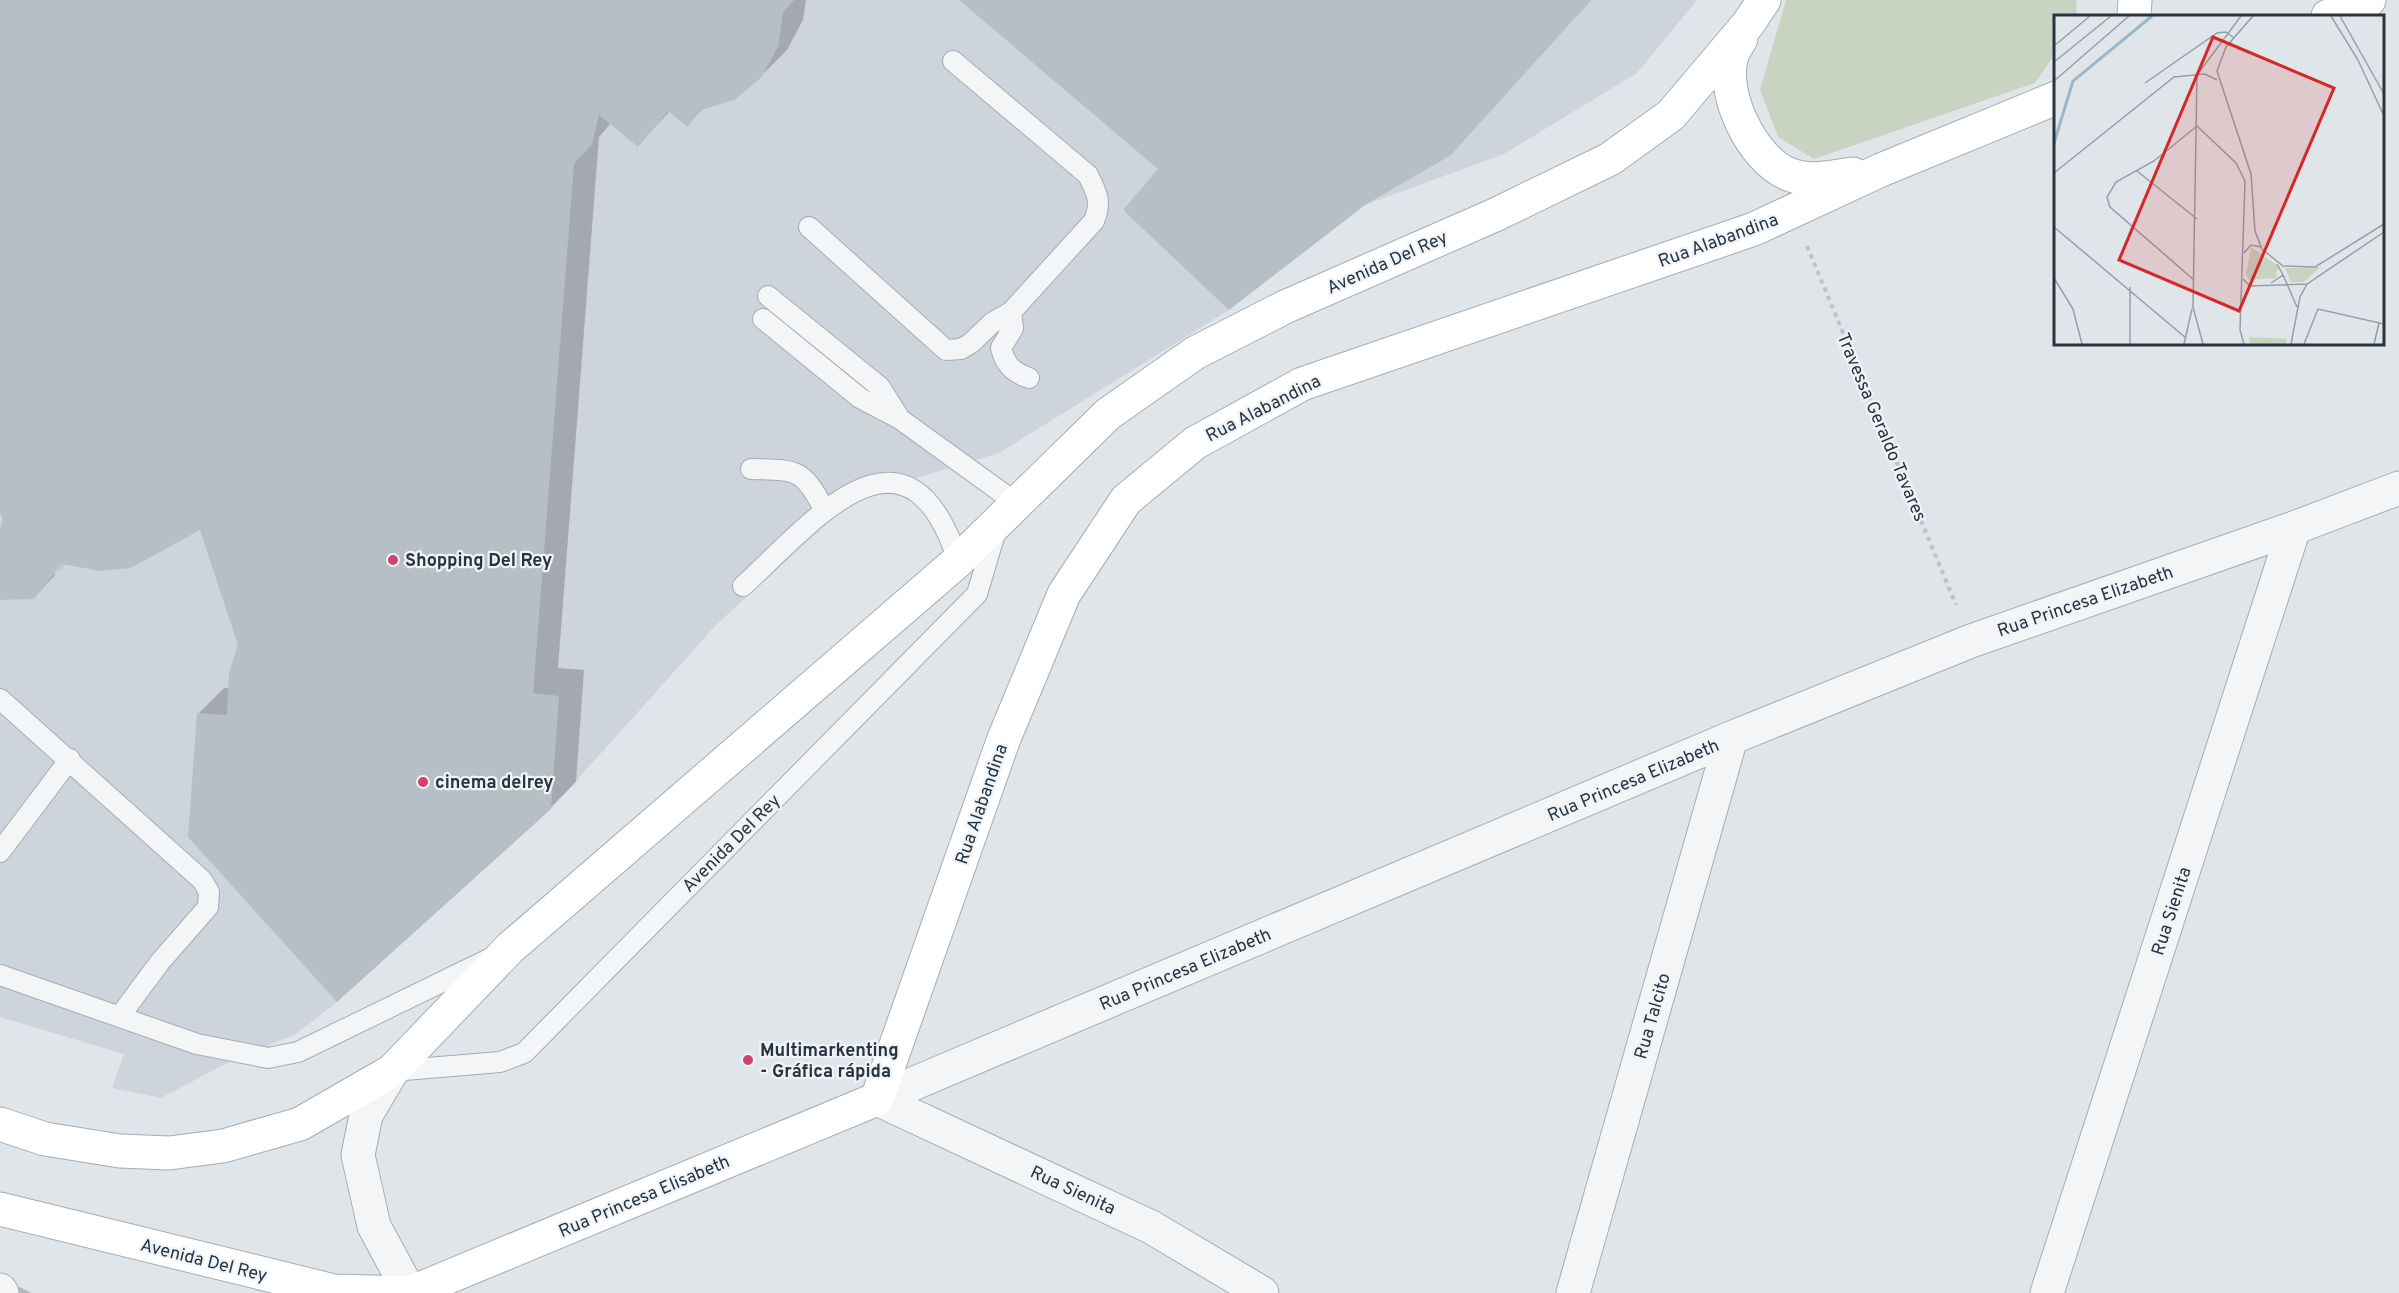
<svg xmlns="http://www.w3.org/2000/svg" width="2399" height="1293" font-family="Overpass,sans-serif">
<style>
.built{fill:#ced4db}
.green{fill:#c8d3c1}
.shadow{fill:#0003;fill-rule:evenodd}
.building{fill:#b7bfc6}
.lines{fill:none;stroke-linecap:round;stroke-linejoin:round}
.lane-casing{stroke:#a5adb3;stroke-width:22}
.street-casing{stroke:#a5adb3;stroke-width:35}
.secondary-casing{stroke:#a5adb3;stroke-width:35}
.path{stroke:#bec3c8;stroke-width:4;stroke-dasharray:4.5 4.5;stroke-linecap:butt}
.lane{stroke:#f3f5f7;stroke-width:20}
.street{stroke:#f3f5f7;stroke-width:33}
.secondary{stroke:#fff;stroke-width:33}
.poi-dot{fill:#d0436c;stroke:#f0f3f7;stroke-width:2}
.labels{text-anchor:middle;stroke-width:4.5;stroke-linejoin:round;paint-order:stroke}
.street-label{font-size:18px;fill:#283541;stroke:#f0f3f7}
.poi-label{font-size:18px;font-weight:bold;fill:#283541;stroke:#f0f3f7;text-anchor:start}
.inset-river{fill:none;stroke:#9ab8ca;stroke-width:3}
.inset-road{fill:none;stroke:#969fa6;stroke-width:1.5}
.view{fill:#d62828;fill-opacity:0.15;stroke:#d62828;stroke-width:3}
.inset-edge{fill:none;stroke:#283541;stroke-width:3}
</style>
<rect width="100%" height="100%" fill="#e0e5e9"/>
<path class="built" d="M0 0H1697L1637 73 1504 154 1365 205 1229 310 999 453 857 496 716 625 551 809 337 1002 296 1034 229 1062 161 1098 112 1088 124 1054 0 1017Z"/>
<path class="green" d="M1786 0H2076L2077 16H2056L2055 54 2035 83 1814 159 1778 137 1760 90Z"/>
<path class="shadow" d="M0 0H806L803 20 787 50 760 77 704 108 687 125 670 111 638 145 611 123 599 137 558 668 584 670 576 782 550 808 199 713 224 688H230L239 645 201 527 66 563 34 598 0 599V532L5 520 0 509ZM65 557 68 559 56 574H52Z
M962 0H1591L1450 154 1161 168Z
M0 1278 32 1293H0Z"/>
<path class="building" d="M0 0H794L783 12 778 47 761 78 734 100 701 110 687 127 668 111 638 147 599 115 592 144 574 164 533 693 559 696 551 809 337 1002 188 837 197 713 227 715 229 672 238 645 200 530 131 568 100 571 62 564 34 599 0 600V528L3 520 0 513Z
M959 0H1591L1451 155 1365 205 1229 310 1123 210 1158 169Z"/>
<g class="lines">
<g class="lane-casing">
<path id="lane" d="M809 227 946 350 961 349 971 343 992 323 1011 312 1094 221C1102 202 1097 193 1088 175L953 61
M768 296 880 387 900 419 1016 503
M1011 312 1013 328 1001 348C1005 365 1013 372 1029 378
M763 319 860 398 898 418
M751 469C797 470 802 468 824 509
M743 586C812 523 907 403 958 561
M0 699 202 880 209 892 208 907 160 962 120 1016
M0 852 70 759
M0 975 197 1044 268 1058 298 1052 489 959
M392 1071 500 1062 524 1053 977 594 997 527"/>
</g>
<g class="street-casing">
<path id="street" d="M392 1071 366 1115 358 1155 374 1226 410 1293
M877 1099 1731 738 1971 641 2294 528 2399 488
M877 1099 1151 1227 1262 1293
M0 1290 2 1293
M1573 1293 1731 738
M2047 1293 2294 528"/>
</g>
<g class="secondary-casing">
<path id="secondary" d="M2134 16 2135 0
M2328 16 2369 0
M1741 39C1738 44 1734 50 1732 55 1720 93 1752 159 1788 174 1810 183 1830 177 1853 174
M0 1124 45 1139 120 1151 169 1153 223 1146 300 1124 392 1071 510 948 958 561 1108 414 1195 353 1285 307 1497 214 1610 159 1671 115 1748 24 1764 0
M0 1209 334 1291 410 1293 877 1099 1003 741 1064 594 1126 500 1195 443 1302 384 1754 229 1881 170 2056 98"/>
</g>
<path class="path" d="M1807 246 1956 605"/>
<use href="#lane" class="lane"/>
<use href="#street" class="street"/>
<use href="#secondary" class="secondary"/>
</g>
<g class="poi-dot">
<circle cx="393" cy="560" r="6"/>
<circle cx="423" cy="782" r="6"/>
<circle cx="748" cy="1060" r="6"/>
</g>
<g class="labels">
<g class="street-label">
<text transform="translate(1718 240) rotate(-20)" y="6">Rua Alabandina</text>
<text transform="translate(1387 262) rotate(-24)" y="6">Avenida Del Rey</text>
<text transform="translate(1263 408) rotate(-27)" y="6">Rua Alabandina</text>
<text transform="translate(1882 427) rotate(67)" y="6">Travessa Geraldo Tavares</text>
<text transform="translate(2085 601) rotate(-19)" y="6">Rua Princesa Elizabeth</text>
<text transform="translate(1633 780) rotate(-23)" y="6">Rua Princesa Elizabeth</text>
<text transform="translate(981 804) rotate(-71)" y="6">Rua Alabandina</text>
<text transform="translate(731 843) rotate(-45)" y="6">Avenida Del Rey</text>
<text transform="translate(2171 911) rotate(-72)" y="6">Rua Sienita</text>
<text transform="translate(1185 969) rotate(-23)" y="6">Rua Princesa Elizabeth</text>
<text transform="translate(1652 1016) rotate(-74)" y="6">Rua Talcito</text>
<text transform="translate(1073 1190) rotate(25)" y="6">Rua Sienita</text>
<text transform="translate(644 1196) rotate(-23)" y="6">Rua Princesa Elisabeth</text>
<text transform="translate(204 1260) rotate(14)" y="6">Avenida Del Rey</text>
</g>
<g class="poi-label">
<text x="405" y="566">Shopping Del Rey</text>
<text x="435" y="788">cinema delrey</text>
<text x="760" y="1056">Multimarkenting<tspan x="760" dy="21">- Gráfica rápida</tspan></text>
</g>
</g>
<g transform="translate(2054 15)">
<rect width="330" height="330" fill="#e0e5e9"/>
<path d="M197 232 224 251 222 263 195 265 192 259ZM266 252 250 267H237L231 253ZM195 322 233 324 232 329H196Z" fill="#c8d3c1"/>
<path class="inset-river" d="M0 128 19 66 98 1"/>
<path class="inset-road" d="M199 1 172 32 163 56 197 159 201 216 208 234 229 251 261 252 330 209M277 1 304 45 330 101M286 1 330 79M0 31 36 1M0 47 57 1M0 66 75 1M91 68 163 18 172 17 180 23M143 111 182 148 191 166 186 315 190 329M83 156 143 204M0 158 120 62 151 59 163 65M0 212 132 323M190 238 197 230 207 232M229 260 243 292M0 263 19 294 28 329M189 264 196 271 253 269 330 217M140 265 56 192 53 182 62 167 100 146 143 111M217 268 229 260 223 249M76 272V329M130 329 138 294M149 329 139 292 143 60 187 1M237 329 246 282 253 269M250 329 264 294 330 309M320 329 325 308"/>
<path class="view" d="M159 22 280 73 185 296 65 245Z"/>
<rect width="330" height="330" class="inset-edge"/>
</g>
</svg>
